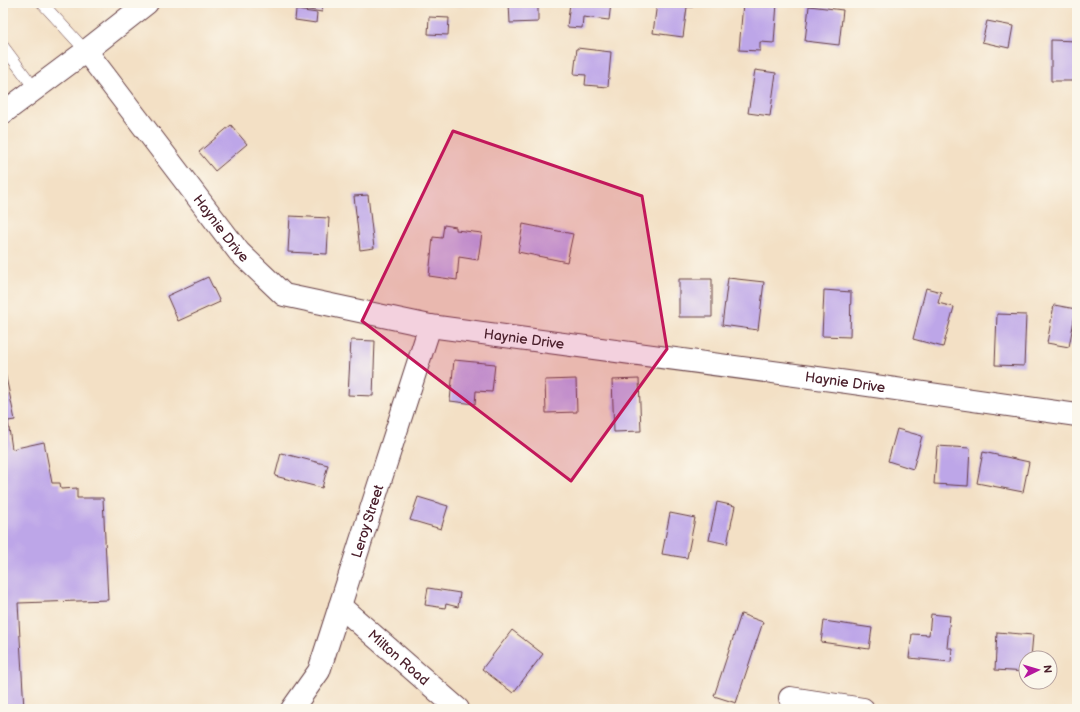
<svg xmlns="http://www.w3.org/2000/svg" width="1080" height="712" font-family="'Balsamiq Sans',sans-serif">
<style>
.building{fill:#bda6e8}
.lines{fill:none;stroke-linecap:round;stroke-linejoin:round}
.service-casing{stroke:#633c42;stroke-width:12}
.minor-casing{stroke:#633c42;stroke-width:24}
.service{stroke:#fff;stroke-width:11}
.minor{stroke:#fff;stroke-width:22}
.marked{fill:#c2185b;fill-opacity:0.2;stroke:#c2185b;stroke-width:3;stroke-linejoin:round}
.labels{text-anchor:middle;stroke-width:3.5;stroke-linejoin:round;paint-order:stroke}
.street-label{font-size:14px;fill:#4a1f2b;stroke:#fbf7ec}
</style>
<rect width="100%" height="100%" fill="#fbf7ec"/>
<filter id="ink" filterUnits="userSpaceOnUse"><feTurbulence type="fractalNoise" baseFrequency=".025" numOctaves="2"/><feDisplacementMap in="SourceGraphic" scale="8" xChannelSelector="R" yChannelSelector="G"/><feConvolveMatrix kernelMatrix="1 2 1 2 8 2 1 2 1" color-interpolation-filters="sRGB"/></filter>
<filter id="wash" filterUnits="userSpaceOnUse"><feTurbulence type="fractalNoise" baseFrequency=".012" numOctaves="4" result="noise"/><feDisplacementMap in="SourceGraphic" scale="16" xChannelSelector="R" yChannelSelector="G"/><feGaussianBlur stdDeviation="0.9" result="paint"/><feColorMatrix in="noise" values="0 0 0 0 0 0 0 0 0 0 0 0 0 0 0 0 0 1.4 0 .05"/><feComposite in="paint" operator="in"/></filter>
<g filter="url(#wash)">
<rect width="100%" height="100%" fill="#f3e0c5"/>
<g id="blocks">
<path class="building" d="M297 3H323L322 12 296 8Z
M431 3H462V6L431 4Z
M509 3H538V22L510 23Z
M570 3H611L609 20 583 17 582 28 567 27Z
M657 3H694L693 7H687L683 37 653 33Z
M743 3H777L774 43 760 42V51L739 50Z
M809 6 843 10 839 45 805 41Z
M296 10 317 13 316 23 295 20Z
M429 17 449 18 448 35 428 34Z
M987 21 1013 26 1009 48 982 42Z
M1051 40 1077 41V81H1051Z
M577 48 611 52 608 87 585 85 586 75 574 74Z
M755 70 776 73 770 116 748 113Z
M231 125 247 144 215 171 199 152Z
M368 195 374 248 360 250 354 196Z
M290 216 329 218 327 254 288 252Z
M523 224 573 234 567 262 518 252Z
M444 225 456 227V230L482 233 478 260 459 257 457 280 429 276 433 237 442 238Z
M208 277 220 302 178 321 167 296Z
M728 278 764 282 758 330 722 325Z
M679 279H712V317H679Z
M926 288 941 292 938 303 954 307 943 347 913 339Z
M824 290 851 292 850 337 822 336Z
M1054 305 1076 309 1069 347 1047 343Z
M997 314 1026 315 1024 366 995 365Z
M351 340 375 341 373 396 348 395Z
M454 360 495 364 492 392 476 391 475 404 450 401Z
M3 363 15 420 8 421 12 449 44 442 52 483H60L61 489 77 488V498H103L108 600 18 603 24 709H3Z
M576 379 577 412 546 413 545 380Z
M639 379 641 431 614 432 612 380Z
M897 429 922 436 913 469 888 461Z
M937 446 970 448 968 486 934 484Z
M983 452 1029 462 1023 492 977 483Z
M281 453 328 465 322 488 275 476Z
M418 497 448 506 441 529 410 520Z
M717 502 735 506 727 544 709 540Z
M670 513 695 518 687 558 662 554Z
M428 588 460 593 458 607 446 604 445 608 425 605Z
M741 614 763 622 736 703 714 696Z
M931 614 950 616 947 648H952L951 662 909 658 912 634 929 635Z
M824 621 872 628 869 649 821 642Z
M512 630 543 654 513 693 482 669Z
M997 632 1033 635 1031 658H1026V672L995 670Z"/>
</g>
</g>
<g filter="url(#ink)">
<use href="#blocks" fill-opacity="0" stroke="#633c42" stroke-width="1"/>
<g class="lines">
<g class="service-casing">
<path id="service" d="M42 3 86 51
M3 46 35 89"/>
</g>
<g class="minor-casing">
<g id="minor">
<path id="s1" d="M86 51 239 252 284 295 430 326 847 382 1077 415"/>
<path d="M3 113 86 51 147 3"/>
<path id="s2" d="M340 606 458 709"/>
<path d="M790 698 863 709"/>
<path id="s3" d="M292 709 319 671 430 326"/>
</g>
</g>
<use href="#service" class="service"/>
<use href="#minor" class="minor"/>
</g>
</g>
<path class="marked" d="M453 131 642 196 667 349 571 481 362 321Z"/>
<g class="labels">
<g class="street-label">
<text dy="5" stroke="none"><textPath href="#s1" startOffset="223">Haynie Drive</textPath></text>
<text dy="5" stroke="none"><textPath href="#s1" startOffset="559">Haynie Drive</textPath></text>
<text dy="5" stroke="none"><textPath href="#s1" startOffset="883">Haynie Drive</textPath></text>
<text dy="5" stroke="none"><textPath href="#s3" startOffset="204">Leroy Street</textPath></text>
<text dy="5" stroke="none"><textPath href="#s2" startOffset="78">Milton Road</textPath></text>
</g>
</g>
<rect width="1080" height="712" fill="none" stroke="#fbf7ec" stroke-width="16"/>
<g transform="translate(1038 670) rotate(85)"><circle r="19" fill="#fbf7ec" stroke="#b4a19f"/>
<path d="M0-3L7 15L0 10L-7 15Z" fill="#b5179e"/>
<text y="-6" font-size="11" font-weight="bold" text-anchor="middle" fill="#4a1f2b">N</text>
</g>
</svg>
